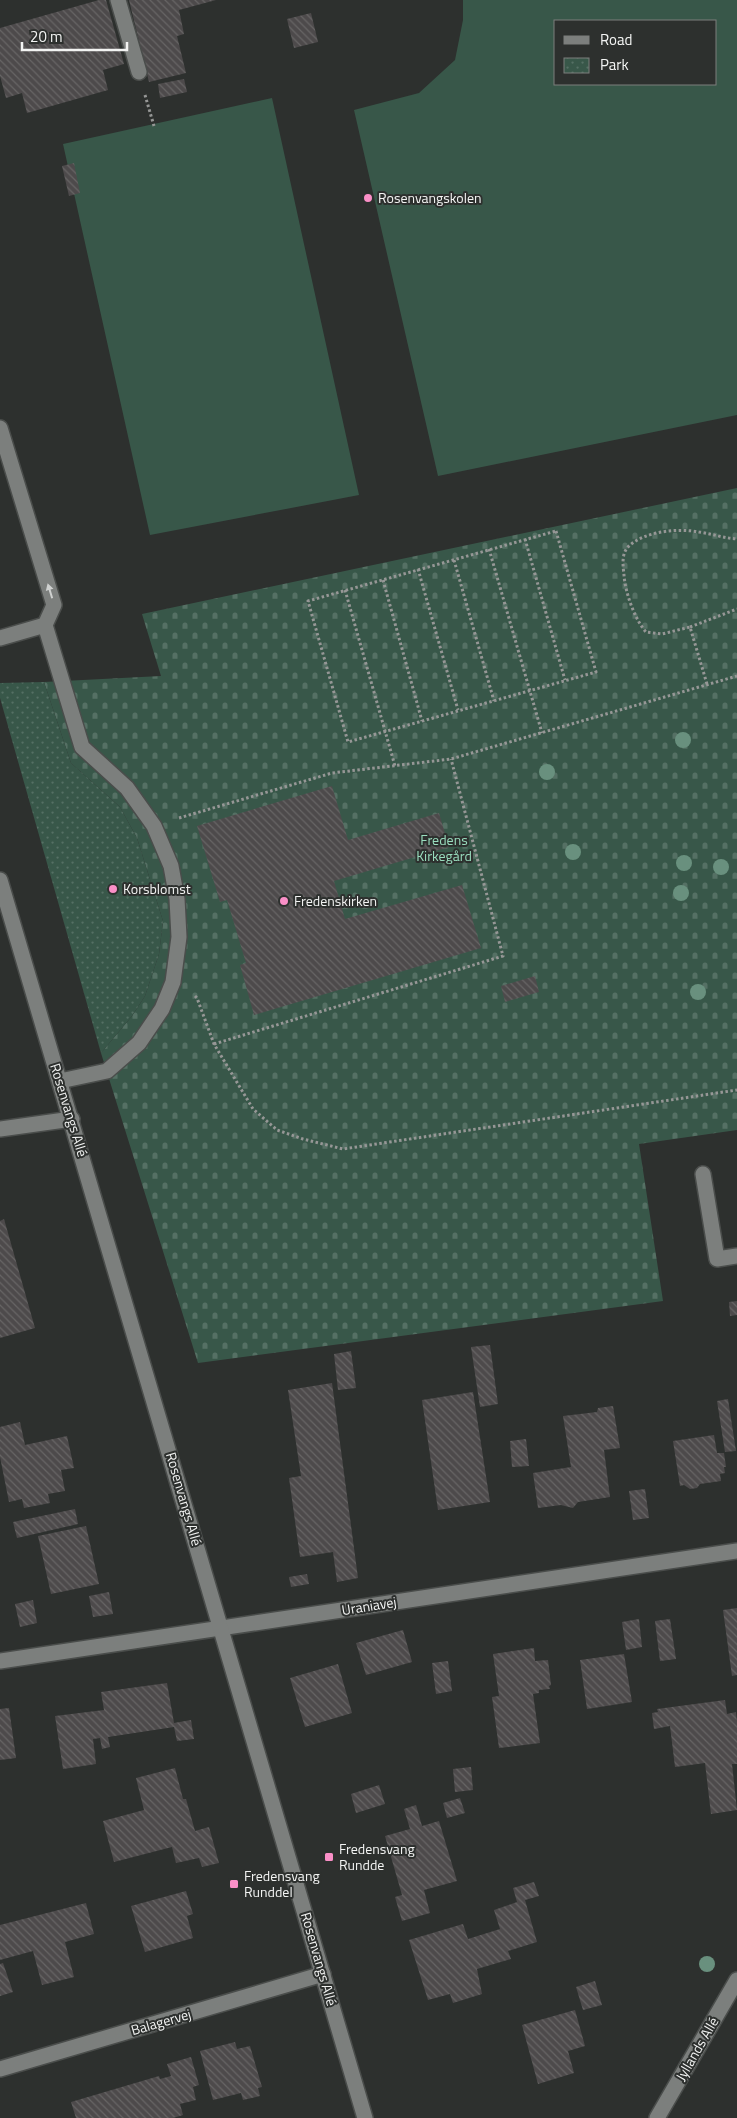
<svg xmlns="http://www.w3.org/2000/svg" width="737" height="2118" font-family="'Titillium Web',sans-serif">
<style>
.cemetery{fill:url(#cemetery-stones)}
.park{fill:url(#park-dots)}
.pitch{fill:#385749;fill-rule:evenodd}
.building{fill:url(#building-back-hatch)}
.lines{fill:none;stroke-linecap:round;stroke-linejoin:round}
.service-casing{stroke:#4a4d4b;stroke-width:18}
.minor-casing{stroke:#4a4d4b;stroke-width:18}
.tertiary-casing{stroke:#4a4d4b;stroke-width:18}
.path{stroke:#969796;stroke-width:3;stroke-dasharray:2.5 2.5;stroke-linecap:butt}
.service{stroke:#7c7f7d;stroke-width:15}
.minor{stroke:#7c7f7d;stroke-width:15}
.tertiary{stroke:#7c7f7d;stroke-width:15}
.tree{fill:#69907e}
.oneway{fill:#cfd1d0}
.poi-dot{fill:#fa8fc7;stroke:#2d302e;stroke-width:2}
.labels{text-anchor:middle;stroke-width:4;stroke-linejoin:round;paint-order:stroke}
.poi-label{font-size:14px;fill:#f3f4f3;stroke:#2d302e;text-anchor:start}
.park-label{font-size:14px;fill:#9adebf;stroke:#2d302e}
.street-label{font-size:14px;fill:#f3f4f3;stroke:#2d302e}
</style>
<defs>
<pattern id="cemetery-stones" width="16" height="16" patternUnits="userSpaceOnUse" patternTransform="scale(1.25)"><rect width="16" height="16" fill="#385749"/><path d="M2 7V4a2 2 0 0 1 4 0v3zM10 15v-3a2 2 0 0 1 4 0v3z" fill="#557064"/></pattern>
<pattern id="park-dots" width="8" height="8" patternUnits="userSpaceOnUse" patternTransform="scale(1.25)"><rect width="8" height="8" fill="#385749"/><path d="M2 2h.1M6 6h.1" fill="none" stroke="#557064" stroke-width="1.8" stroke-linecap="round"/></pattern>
<pattern id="building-back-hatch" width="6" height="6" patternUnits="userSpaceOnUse" patternTransform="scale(1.25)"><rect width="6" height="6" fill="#4d4a4b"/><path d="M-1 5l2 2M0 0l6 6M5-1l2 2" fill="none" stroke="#676565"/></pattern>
</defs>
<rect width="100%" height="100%" fill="#2d302e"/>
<path class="cemetery" d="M737 488V1130L639 1144 663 1301 198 1363 101 1053 132 1016 145 996 159 954 163 921 137 838 120 807 71 763 44 682 161 676 142 614Z"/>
<path class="park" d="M44 682 71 763 120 807 137 838 163 921 159 954 145 996 132 1016 101 1053 0 698V683Z"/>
<path class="pitch" d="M463 0H737V415L438 476 354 110 419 93 455 60 463 20ZM716 21V84H556V21Z
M272 98 359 495 150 535 63 144Z"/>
<path class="building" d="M99 0H106L124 64 103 70 108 90 27 113 22 93 6 98 0 76V28Z
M129 0H216L179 10 184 34 177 36 186 73 149 82Z
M311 13 318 42 294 48 287 19Z
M184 79 187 92 160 98 158 84Z
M74 163 80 193 69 196 62 166Z
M332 786 348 840 439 813 449 847 334 881 345 919 462 885 481 948 254 1015 240 965 246 963 227 900 220 902 197 826Z
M535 976 539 992 505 1002 501 986Z
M4 1219 35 1328 0 1338V1221Z
M737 1301V1315L730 1316 729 1302Z
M490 1345 498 1404 480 1407 471 1347Z
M351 1351 356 1388 338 1390 334 1354Z
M332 1383 358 1578 337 1582 333 1552 300 1557 289 1478 301 1476 288 1390Z
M473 1392 490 1502 438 1510 422 1400Z
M728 1399 736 1451 725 1452 717 1401Z
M613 1406 620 1448 604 1450 610 1497 578 1502 573 1508 561 1505 538 1508 533 1473 571 1467 563 1416 597 1412 598 1408Z
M20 1422 25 1445 67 1436 74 1468 61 1470 65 1491 48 1494 50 1503 24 1508 22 1499 9 1502 0 1457V1427Z
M714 1435 717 1453H724L726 1467H724L725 1473 720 1474 721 1481 700 1484 697 1488 690 1489 684 1485 680 1486 673 1441Z
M526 1439 529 1466 512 1467 510 1441Z
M645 1489 649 1518 633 1520 629 1491Z
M75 1509 78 1524 17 1538 13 1522Z
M86 1526 99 1584 51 1594 38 1536Z
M307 1574 309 1584 291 1587 289 1577Z
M109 1592 113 1614 93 1617 89 1596Z
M33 1600 37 1623 20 1627 15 1604Z
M737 1608V1675L732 1676 723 1610Z
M639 1619 642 1647 626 1650 622 1622Z
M670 1619 676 1659 660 1661 655 1621Z
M403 1630 412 1662 366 1675 356 1643Z
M534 1648 535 1661 548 1660 551 1685 549 1686 550 1689 539 1690V1693L533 1694 540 1743 499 1748 492 1697 499 1696 493 1654Z
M624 1654 632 1702 587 1709 580 1660Z
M448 1661 452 1691 436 1694 432 1663Z
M338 1664 352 1713 305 1727 290 1678Z
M167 1683 174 1723 191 1720 194 1739 177 1741 174 1727 108 1737 110 1747 102 1749 100 1738 93 1739 96 1764 63 1769 55 1716 104 1710 101 1692Z
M725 1700 727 1714 736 1712 737 1722V1764H732L737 1810 711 1814 705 1763 675 1767 670 1726 654 1729 652 1713 658 1712 657 1709Z
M9 1708 16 1758 0 1760V1709Z
M471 1767 473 1790 455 1792 453 1769Z
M175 1768 183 1799H186L195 1831 209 1827 219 1863 202 1867 199 1858 176 1863 172 1847 114 1862 103 1821 144 1810 136 1778Z
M379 1785 385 1804 356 1813 351 1794Z
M460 1798 465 1813 447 1818 443 1803Z
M416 1805 422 1826 439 1821 457 1881 424 1890 430 1913 402 1921 395 1897 402 1895 385 1836 410 1829 404 1809Z
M534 1882 539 1896 525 1900 537 1942 508 1951 511 1959 477 1969 482 1994 453 2003 450 1994 428 2000 409 1940 463 1924 468 1939 500 1929 494 1910 517 1902 513 1888Z
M186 1891 193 1914 187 1916 193 1938 145 1952 131 1906Z
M86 1903 94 1934 65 1942 74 1977 42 1985 33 1951 0 1960V1925Z
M3 1963 13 1992 0 1996V1964Z
M595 1981 602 2005 583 2010 576 1987Z
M575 2010 585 2046 568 2051 574 2073 538 2084 522 2025Z
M235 2042 237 2049 250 2046 262 2087 258 2088 260 2096 243 2100 241 2093 213 2100 200 2051Z
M191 2057 199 2085 193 2087 196 2100 180 2104 183 2115 173 2118H76L71 2102 159 2076 160 2079 171 2076 167 2064Z"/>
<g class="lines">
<g class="service-casing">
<path id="service" d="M118 0 139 72
M0 428 54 605 45 625 0 638
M45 625 82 747 127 788 154 826 171 866 177 899 179 937 173 982 162 1009 139 1043 107 1071 60 1081
M703 1174 717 1259 737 1256"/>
</g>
<g class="minor-casing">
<path id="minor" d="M0 1129 72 1119
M0 1661 737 1551
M0 2069 323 1974"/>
</g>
<g class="tertiary-casing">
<path id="tertiary" d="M0 880 365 2118
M657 2118 737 1980"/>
</g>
<path class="path" d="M145 95 154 126
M556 531 596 672 348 742 308 601Z
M525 539 565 680
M489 549 542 733
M454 560 494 701
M418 569 458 710
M383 580 422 721
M345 590 395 766
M690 627 737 609
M707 684 690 627 662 634 646 632C635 620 625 592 624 575 623 566 621 553 629 546 645 531 679 528 699 532 712 534 724 538 737 539
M179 818 332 773 451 759 737 676
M195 996 197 998 214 1044 253 1109 277 1130 303 1139 343 1149 737 1090
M214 1044 503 956 451 759"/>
<use href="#service" class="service"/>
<use href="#minor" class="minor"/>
<use href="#tertiary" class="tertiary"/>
</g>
<g class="tree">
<circle cx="683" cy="740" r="8"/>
<circle cx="547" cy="772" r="8"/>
<circle cx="573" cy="852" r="8"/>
<circle cx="684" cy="863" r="8"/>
<circle cx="721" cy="867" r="8"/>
<circle cx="681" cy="893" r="8"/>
<circle cx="698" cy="992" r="8"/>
<circle cx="707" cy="1964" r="8"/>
</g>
<defs><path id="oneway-solid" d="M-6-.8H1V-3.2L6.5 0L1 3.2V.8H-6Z" transform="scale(1.25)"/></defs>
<use class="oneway" href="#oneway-solid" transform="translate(50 591) rotate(-107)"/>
<g class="poi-dot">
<circle cx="368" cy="198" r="5"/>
<circle cx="113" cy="889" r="5"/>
<circle cx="284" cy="901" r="5"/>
<rect x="324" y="1852" width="10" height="10" rx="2.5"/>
<rect x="229" y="1879" width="10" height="10" rx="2.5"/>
</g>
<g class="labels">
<g class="poi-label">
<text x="378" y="203">Rosenvangskolen</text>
<text x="123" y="894">Korsblomst</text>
<text x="294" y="906">Fredenskirken</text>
<text x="339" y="1854">Fredensvang<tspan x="339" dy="16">Rundde</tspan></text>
<text x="244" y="1881">Fredensvang<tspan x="244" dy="16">Runddel</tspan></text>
</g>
<g class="park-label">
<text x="444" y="845">Fredens<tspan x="444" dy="16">Kirkegård</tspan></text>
</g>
<g class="street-label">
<text transform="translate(69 1110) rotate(73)" y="5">Rosenvangs Allé</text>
<text transform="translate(184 1499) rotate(74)" y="5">Rosenvangs Allé</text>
<text transform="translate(369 1606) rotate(-9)" y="5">Uraniavej</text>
<text transform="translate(319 1959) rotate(74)" y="5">Rosenvangs Allé</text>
<text transform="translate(161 2022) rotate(-16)" y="5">Balagervej</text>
<text transform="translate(697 2049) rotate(-60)" y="5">Jyllands Allé</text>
</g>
</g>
<rect x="554" y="20" width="162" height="65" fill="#2d302e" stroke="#7c7e7d"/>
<rect x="564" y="36" width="25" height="8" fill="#7c7f7d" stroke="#7c7e7d"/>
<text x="600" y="45" font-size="15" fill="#f3f4f3">Road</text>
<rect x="564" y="58" width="25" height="15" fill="url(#park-dots)" stroke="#7c7e7d"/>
<text x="600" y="70" font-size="15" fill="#f3f4f3">Park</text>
<path d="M22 42v8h105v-8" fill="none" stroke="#f3f4f3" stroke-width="2.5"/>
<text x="30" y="42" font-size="15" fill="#f3f4f3" stroke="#2d302e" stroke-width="4" paint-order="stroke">20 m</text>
</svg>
